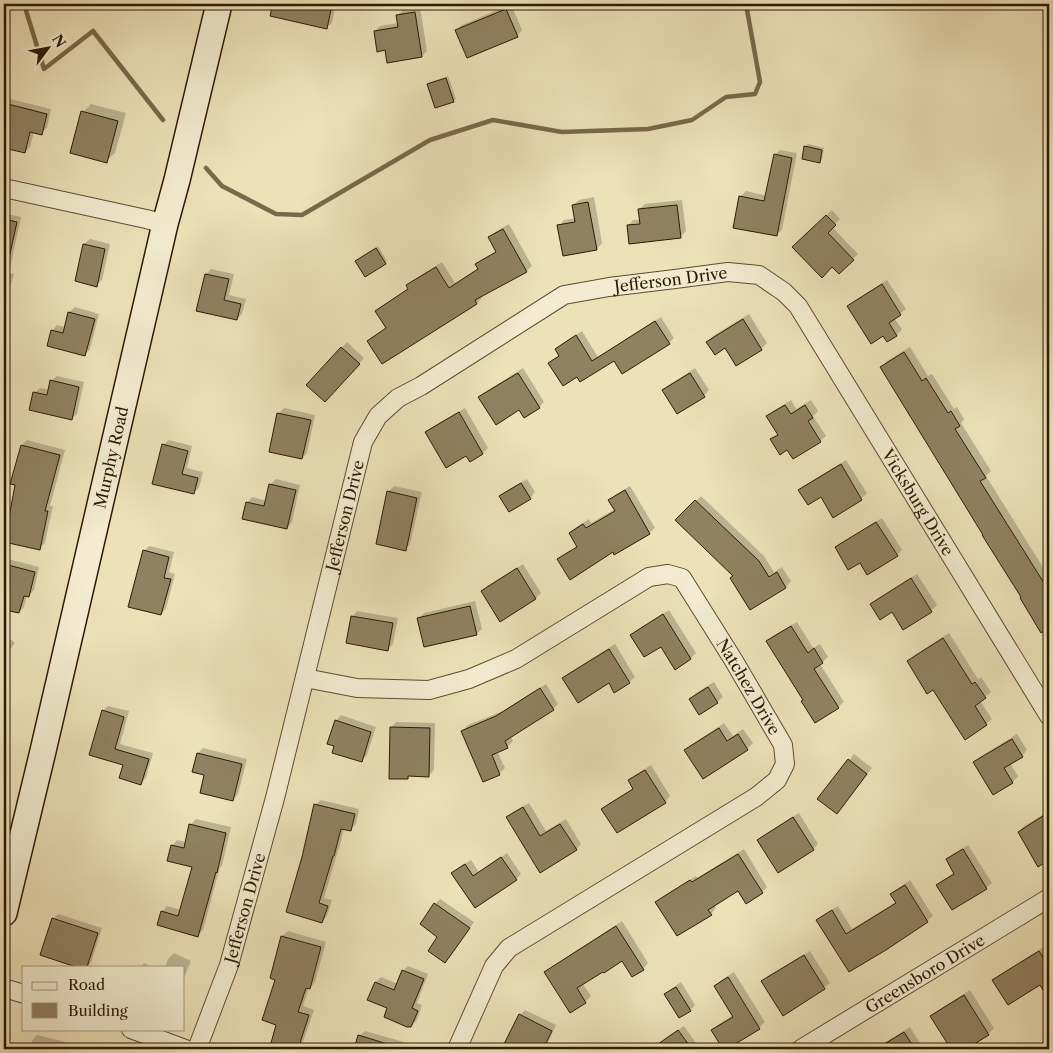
<svg xmlns="http://www.w3.org/2000/svg" width="1053" height="1053" font-family="'Libre Caslon Text',serif">
<style>
.shadow{fill:#0003}
.lines{fill:none;stroke-linecap:round;stroke-linejoin:round}
.stream{stroke:#796849;stroke-width:4.5}
.building{fill:#908160;stroke:#2d1902}
.minor-casing{stroke:#5d4b2f;stroke-width:20}
.secondary-casing{stroke:#2d1902;stroke-width:28}
.minor{stroke:#f3ecd0;stroke-width:18}
.secondary{stroke:#f3ecd0;stroke-width:25}
.labels{text-anchor:middle;stroke-width:5;stroke-linejoin:round;paint-order:stroke}
.street-label{font-size:16px;fill:#2d1902;stroke:#f3ecd0}
</style>
<rect width="100%" height="100%" fill="#ece1b7"/>
<filter id="stains"><feTurbulence type="fractalNoise" baseFrequency=".004" numOctaves="4"/><feColorMatrix values="0 0 0 0 .2 0 0 0 0 .09 0 0 0 0 .02 0 0 0 .5 -.17"/></filter>
<radialGradient id="worn" r=".72"><stop offset=".6" stop-color="#630" stop-opacity="0"/><stop offset="1" stop-color="#630" stop-opacity=".3"/></radialGradient>
<path class="shadow" d="M275 4H336L332 23 326 28 272 15Z
M511 4 522 30 517 36 456 30 462 25Z
M958 4H967L960 8Z
M420 7 427 51 422 56 386 49 375 31 380 26 399 23 398 15 403 10Z
M448 76 456 99 453 101 428 84 430 82Z
M6 98 51 109 47 128 41 133 34 132 30 147 25 152 4 147V100Z
M91 104 126 113 115 153 106 161 83 112Z
M808 144 824 148 822 159 819 161 805 147Z
M780 150 797 153 782 230 776 235 740 197 746 191 767 196 775 155Z
M594 197 602 243 597 249 564 255 559 226 564 220 576 218 573 205 579 200Z
M682 200 686 231 680 237 628 226 633 220H640L639 209 645 204Z
M832 210 840 219 832 227 858 254 839 272 832 266 794 247Z
M7 214 21 217 9 273 14 274 6 300 9 301 4 317V217Z
M509 224 532 266 526 271 481 296 482 298 477 303 382 363 368 341 374 336 387 327 376 311 382 306 409 288 408 286 413 280 442 262 455 283 479 268 477 264 482 259 497 251 490 237 495 232Z
M90 239 110 244 102 280 96 285 84 244Z
M378 246 387 261 385 263 356 261Z
M211 269 234 274 229 295 246 299 242 314 237 319 206 274Z
M887 280 906 309 894 318 902 329 897 335 888 340 884 334 849 306 854 301Z
M75 307 99 314 90 349 85 355 52 331 57 325 66 327 69 312Z
M749 314 767 343 761 349 736 364 725 346 708 342 713 336Z
M661 317 674 338 669 343 615 359 578 376 549 363 560 355 556 349 562 344 582 331 598 357Z
M347 342 364 358 330 395 308 385Z
M910 347 928 376 932 374 954 409 957 407 964 419 961 423 991 471 986 476 1049 577V626L1042 631 1022 597 882 367 887 361Z
M523 368 544 402 539 407 520 409 480 397 485 392Z
M695 368 709 390 704 396 664 390 669 385Z
M57 376 84 382 77 414 71 419 34 393 40 388 50 390 51 381Z
M791 400 796 409 811 400 818 411 813 416 826 436 820 441 788 448 772 439 779 433 768 416 773 411Z
M284 408 315 415 307 453 302 458 278 414Z
M465 408 488 448 483 453 467 454 427 432 432 427Z
M27 440 65 450 50 506H53L45 543 40 548 4 541V517L10 518 22 445Z
M169 440 192 446 187 468 203 472 199 488 193 493 163 445Z
M846 460 867 493 861 499 833 516 821 495 800 490 805 485Z
M276 479 300 485 292 522 287 528 247 503 252 497 267 501 270 485Z
M527 479 535 492 530 498 501 497 506 491Z
M394 486 422 492 410 544 405 549 388 492Z
M630 486 655 528 649 533 615 553 613 551 559 560 564 554 578 546 570 533 575 528 589 519 591 523 615 509 610 500 615 495Z
M701 496 764 556 774 572 782 567 791 581 786 587 751 608 735 575 677 520Z
M882 518 902 550 897 555 860 561 836 548 842 542Z
M149 546 174 552 169 572 175 574 166 609 161 614 144 551Z
M4 558 39 567 34 590 28 596 27 595 24 607 19 612 4 608Z
M523 564 541 593 536 598 500 620 482 591 487 586Z
M917 574 937 605 931 611 903 628 892 611 871 604 877 599Z
M475 601 482 629 476 634 418 619 424 613Z
M669 610 696 653 691 658 675 668 661 645 631 636 637 630Z
M357 611 398 618 393 644 388 649 352 617Z
M797 622 813 648 820 644 828 657 820 664 844 702 838 707 804 700 768 642 773 636Z
M949 633 978 679 981 677 991 692 980 701 992 719 986 724 933 688 908 661 913 656Z
M4 634 15 643 4 658Z
M615 644 635 677 629 682 615 691 609 682 564 678 569 673Z
M714 682 723 697 717 702 690 699 696 693Z
M546 684 558 704 553 709 510 736 513 741 507 747 497 751 505 768 499 774 462 731 468 725 503 711Z
M108 706 129 711 120 744 153 753 146 778 141 783 125 764 91 754 103 711Z
M341 715 376 727 367 755 361 761 336 721Z
M396 722 435 723 434 770 429 775H410L407 778 391 728Z
M724 723 733 736 743 729 753 743 747 749 703 777 686 750 691 745Z
M1017 734 1027 750 1022 756 1010 763 1018 776 1013 782 994 793 974 762 980 757Z
M203 748 247 759 238 794 233 800 205 774 198 753Z
M854 754 872 768 842 807 819 799Z
M651 765 670 796 665 802 603 809 608 804 634 788 629 781 635 775Z
M321 800 359 809 356 824 350 830 344 828 339 849 338 851 324 898 332 900 327 916 322 922 303 857 315 805Z
M529 803 546 831 566 819 581 844 576 850 541 871 508 817 513 812Z
M1049 811V859L1039 865 1019 832 1024 826Z
M799 813 818 844 813 849 759 840 764 835Z
M196 819 231 827 222 866 220 867 203 930 197 936 162 912 167 906 181 910 193 866 172 846 177 840 186 842 190 825Z
M968 845 992 883 986 888 938 885 943 880 955 872 947 859 953 854Z
M744 849 767 887 762 892 738 889 714 905 716 908 711 914 657 902 662 897 696 876 697 878Z
M507 853 521 874 516 879 475 907 452 874 458 868 471 860 479 872Z
M910 880 933 916 927 921 849 971 818 920 823 915 838 906 852 929 896 902 892 894 897 889Z
M440 899 474 922 451 956 445 961 439 937 435 904Z
M58 914 102 928 91 963 87 967H80L53 919Z
M622 921 648 963 643 969 623 960 582 983 591 996 585 1002 570 1011 546 972 551 967Z
M288 931 326 942 315 982 310 988 309 987 303 1006 314 1010 302 1045 298 1049H293L272 1042 278 1024 276 979 282 936Z
M1045 946 1049 953V991L1046 993 1040 983 994 980 999 975Z
M810 951 830 983 824 988 783 1014 763 982 768 976Z
M174 953 191 961 184 978V967H165L168 959Z
M144 963 151 967H141Z
M408 966 428 974 417 1003 422 1005 417 1020 411 1026 389 1007 376 982 381 977 398 984 403 971Z
M734 972 765 1022 759 1028 725 1049 713 1030 718 1025 733 1015 715 986 720 981Z
M681 982 695 1005 690 1010 666 994 671 989Z
M970 990 994 1028 988 1034 964 1049H952L932 1017 937 1011Z
M525 1010 556 1025 545 1049H508L520 1015Z
M684 1026 700 1049H665L661 1043 666 1038Z
M910 1027 924 1049H875L876 1048Z
M365 1031 404 1042 402 1049H356L359 1036Z
M37 1035 65 1042 63 1049H30L32 1041Z"/>
<g class="lines">
<path class="stream" d="M24 4 44 69 93 31 163 120
M206 168 222 186 276 214 302 215 430 140 493 120 562 132 648 129 692 120 726 97 755 94 760 82 746 4"/>
</g>
<path class="building" d="M273 4H332L327 29 270 16Z
M506 9 518 37 467 58 455 30Z
M415 12 422 57 387 63 385 50 377 52 374 31 398 27 396 15Z
M446 78 454 102 435 108 427 84Z
M4 103 47 114 42 135 30 132 25 153 4 148Z
M81 111 118 121 107 163 70 153Z
M804 146 822 150 820 163 802 159Z
M774 154 792 158 777 236 733 228 739 196 764 201Z
M588 202 597 250 563 256 557 225 575 222 572 205Z
M677 205 681 238 629 244 627 225 640 224 638 209Z
M826 215 836 225 828 233 854 260 839 274 832 267 822 278 792 247Z
M4 219 17 222 9 258H4Z
M503 229 527 272 475 300 477 304 382 364 367 341 386 328 375 311 408 289 406 285 436 267 449 288 478 269 475 264 496 252 488 237Z
M83 244 105 249 97 287 75 281Z
M376 248 386 264 365 277 355 261Z
M205 274 229 279 224 300 241 304 237 320 196 311Z
M882 284 901 315 889 323 897 336 887 342 883 336 871 344 847 306Z
M68 312 95 319 85 356 47 346 51 330 63 333Z
M743 319 762 350 736 366 725 348 715 355 706 342Z
M655 321 670 344 622 374 614 361 580 382 577 377 563 386 548 363 559 356 555 349 576 335 592 361Z
M341 347 360 364 325 402 306 385Z
M904 352 922 381 926 378 948 413 951 411 960 426 955 429 986 478 980 481 1044 583 1049 580V628L1041 633 1020 598 1021 597 982 535H983L880 367Z
M518 373 540 408 524 418 519 410 496 425 478 397Z
M690 373 705 397 677 414 662 390Z
M50 380 79 387 72 420 29 410 33 392 47 395Z
M785 405 791 414 805 405 813 418 808 421 821 442 793 459 787 450 780 455 770 439 778 435 766 416Z
M459 412 483 454 470 462 466 456 446 468 425 432Z
M277 413 311 420 302 459 269 452Z
M162 444 188 451 182 474 198 478 194 494 152 484Z
M21 445 60 455 45 511H48L40 550 4 542V523H8L15 485 10 484Z
M841 464 862 500 833 518 821 497 808 505 798 490Z
M521 483 531 499 509 512 499 496Z
M269 484 296 490 287 529 242 519 246 502 264 506Z
M625 490 650 534 614 555 613 552 570 580 557 559 577 547 569 533 583 524 586 528 615 511 608 500Z
M387 491 417 498 406 551 376 544Z
M695 500 759 561 769 577 777 572 786 588 750 610 730 578 733 576 675 520Z
M876 522 898 556 867 575 860 563 848 570 835 547Z
M143 550 169 557 164 578 171 579 161 615 128 607Z
M4 564 35 572 29 597 24 596 19 613 4 610Z
M517 568 536 599 500 622 481 591Z
M911 578 932 612 903 630 892 612 880 620 870 604Z
M470 606 477 635 424 647 417 618Z
M663 614 691 659 675 670 661 647 644 657 630 635Z
M351 616 393 623 388 651 346 643Z
M791 626 808 653 814 648 823 663 814 669 839 708 815 723 801 701 803 700 766 641Z
M943 638 972 684 975 682 986 698 975 706 987 725 965 740 933 690 927 694 907 661Z
M609 649 630 683 614 693 609 683 578 703 562 678Z
M708 687 718 703 699 715 689 699Z
M540 688 554 710 505 741 508 748 492 755 500 775 483 782 461 731 496 716Z
M102 710 124 717 115 749 149 759 141 785 119 778 123 765 89 755Z
M335 720 371 732 362 762 332 753 334 746 327 744Z
M390 727 430 728 429 777 408 776V779H389Z
M719 728 727 741 738 734 748 750 703 779 684 750Z
M1012 739 1023 757 1004 768 1013 783 993 795 973 762Z
M197 753 242 764 233 801 200 793 204 775 192 772Z
M848 759 867 774 837 814 817 799Z
M645 770 666 803 617 833 601 809 633 789 628 780Z
M314 804 355 814 351 831 341 829 334 856H333L319 903 328 906 322 923 286 912 302 857Z
M523 807 540 836 560 824 577 850 540 873 506 817Z
M1049 812V860L1038 867 1018 832Z
M793 817 814 850 778 873 757 840Z
M189 824 226 833 217 873 216 872 198 937 157 925 161 911 178 916 192 867 167 861 171 845 184 848Z
M963 849 987 889 952 910 936 885 954 874 946 859Z
M738 854 763 893 746 904 738 891 708 910 712 915 677 936 655 902 690 880 692 882Z
M501 857 517 880 475 908 451 873 465 864 473 876Z
M905 885 928 922 886 950 849 972 816 920 832 910 846 934 896 903 890 894Z
M434 903 470 928 445 963 428 951 437 937 420 924Z
M52 918 98 933 87 967H76L40 955Z
M616 926 644 970 632 977 622 961 604 973 603 972 577 988 586 1003 570 1013 544 972Z
M281 936 321 947 310 989 306 988 298 1012 309 1015 298 1049H289L271 1043 276 1025 262 1020 275 980 270 978Z
M1039 951 1049 967V1000L1040 985 1008 1005 992 980Z
M804 955 825 989 783 1016 761 981Z
M402 970 424 979 412 1008 418 1011 411 1027H407L384 1017 387 1008 367 1000 375 982 394 990Z
M728 977 760 1029 727 1049H723L711 1030 733 1017 714 986Z
M676 987 691 1011 679 1018 664 994Z
M964 995 989 1035 966 1049H951L930 1016Z
M519 1014 552 1031 543 1049H510L503 1046Z
M678 1030 692 1049H651Z
M904 1032 915 1049H876Z
M358 1035 394 1046V1049H354Z"/>
<g class="lines">
<g class="minor-casing">
<g id="minor">
<path d="M4 188 146 219 165 224"/>
<path id="s1" d="M305 678 357 688 429 690 469 679 516 659 649 577 668 574 682 578 734 661 783 745 785 764 777 780 756 797 509 948 494 966 457 1049"/>
<path d="M4 988 24 994"/>
<path d="M131 1029 185 1049"/>
<path id="s2" d="M197 1049 229 965 275 798 363 442 378 416 398 398 421 386 564 295 609 287 675 279 728 272 759 275 784 292 798 306 1049 716"/>
<path id="s3" d="M801 1049 1049 898"/>
</g>
</g>
<g class="secondary-casing">
<g id="secondary">
<path id="s4" d="M4 913 43 751 165 224 177 180 219 4"/>
</g>
</g>
<use href="#minor" class="minor"/>
<use href="#secondary" class="secondary"/>
</g>
<g class="labels">
<g class="street-label">
<text dy="6" stroke="none"><textPath href="#s2" startOffset="990">Jefferson Drive</textPath></text>
<text dy="6" stroke="none"><textPath href="#s4" startOffset="468">Murphy Road</textPath></text>
<text dy="6" stroke="none"><textPath href="#s2" startOffset="1359">Vicksburg Drive</textPath></text>
<text dy="6" stroke="none"><textPath href="#s2" startOffset="554">Jefferson Drive</textPath></text>
<text dy="6" stroke="none"><textPath href="#s1" startOffset="535">Natchez Drive</textPath></text>
<text dy="6" stroke="none"><textPath href="#s2" startOffset="149">Jefferson Drive</textPath></text>
<text dy="6" stroke="none"><textPath href="#s3" startOffset="145">Greensboro Drive</textPath></text>
</g>
</g>
<rect width="1053" height="1053" fill="none" stroke="#ece1b7" stroke-width="20"/>
<rect x="5" y="5" width="1043" height="1043" fill="none" stroke="#2d1902" stroke-width="2.5"/>
<rect x="10" y="10" width="1033" height="1033" fill="none" stroke="#2d1902"/>
<rect x="22" y="966" width="162" height="65" fill="#f3ecd0" stroke="#a4987e"/>
<rect x="32" y="982" width="25" height="8" fill="#f3ecd0" stroke="#a4987e"/>
<text x="68" y="990" font-size="15" fill="#2d1902">Road</text>
<rect x="32" y="1003" width="25" height="15" fill="#908160" stroke="#a4987e"/>
<text x="68" y="1016" font-size="15" fill="#2d1902">Building</text>
<g transform="translate(48 48) rotate(58)" stroke="#f3ecd0" stroke-width="4" paint-order="stroke">
<path d="M0-4L9 19L0 12L-9 19Z" fill="#2d1902"/>
<text y="-8" font-size="14" font-weight="bold" text-anchor="middle" fill="#2d1902">N</text>
</g>
<rect width="100%" height="100%" filter="url(#stains)"/>
<rect width="100%" height="100%" fill="url(#worn)"/>
</svg>
